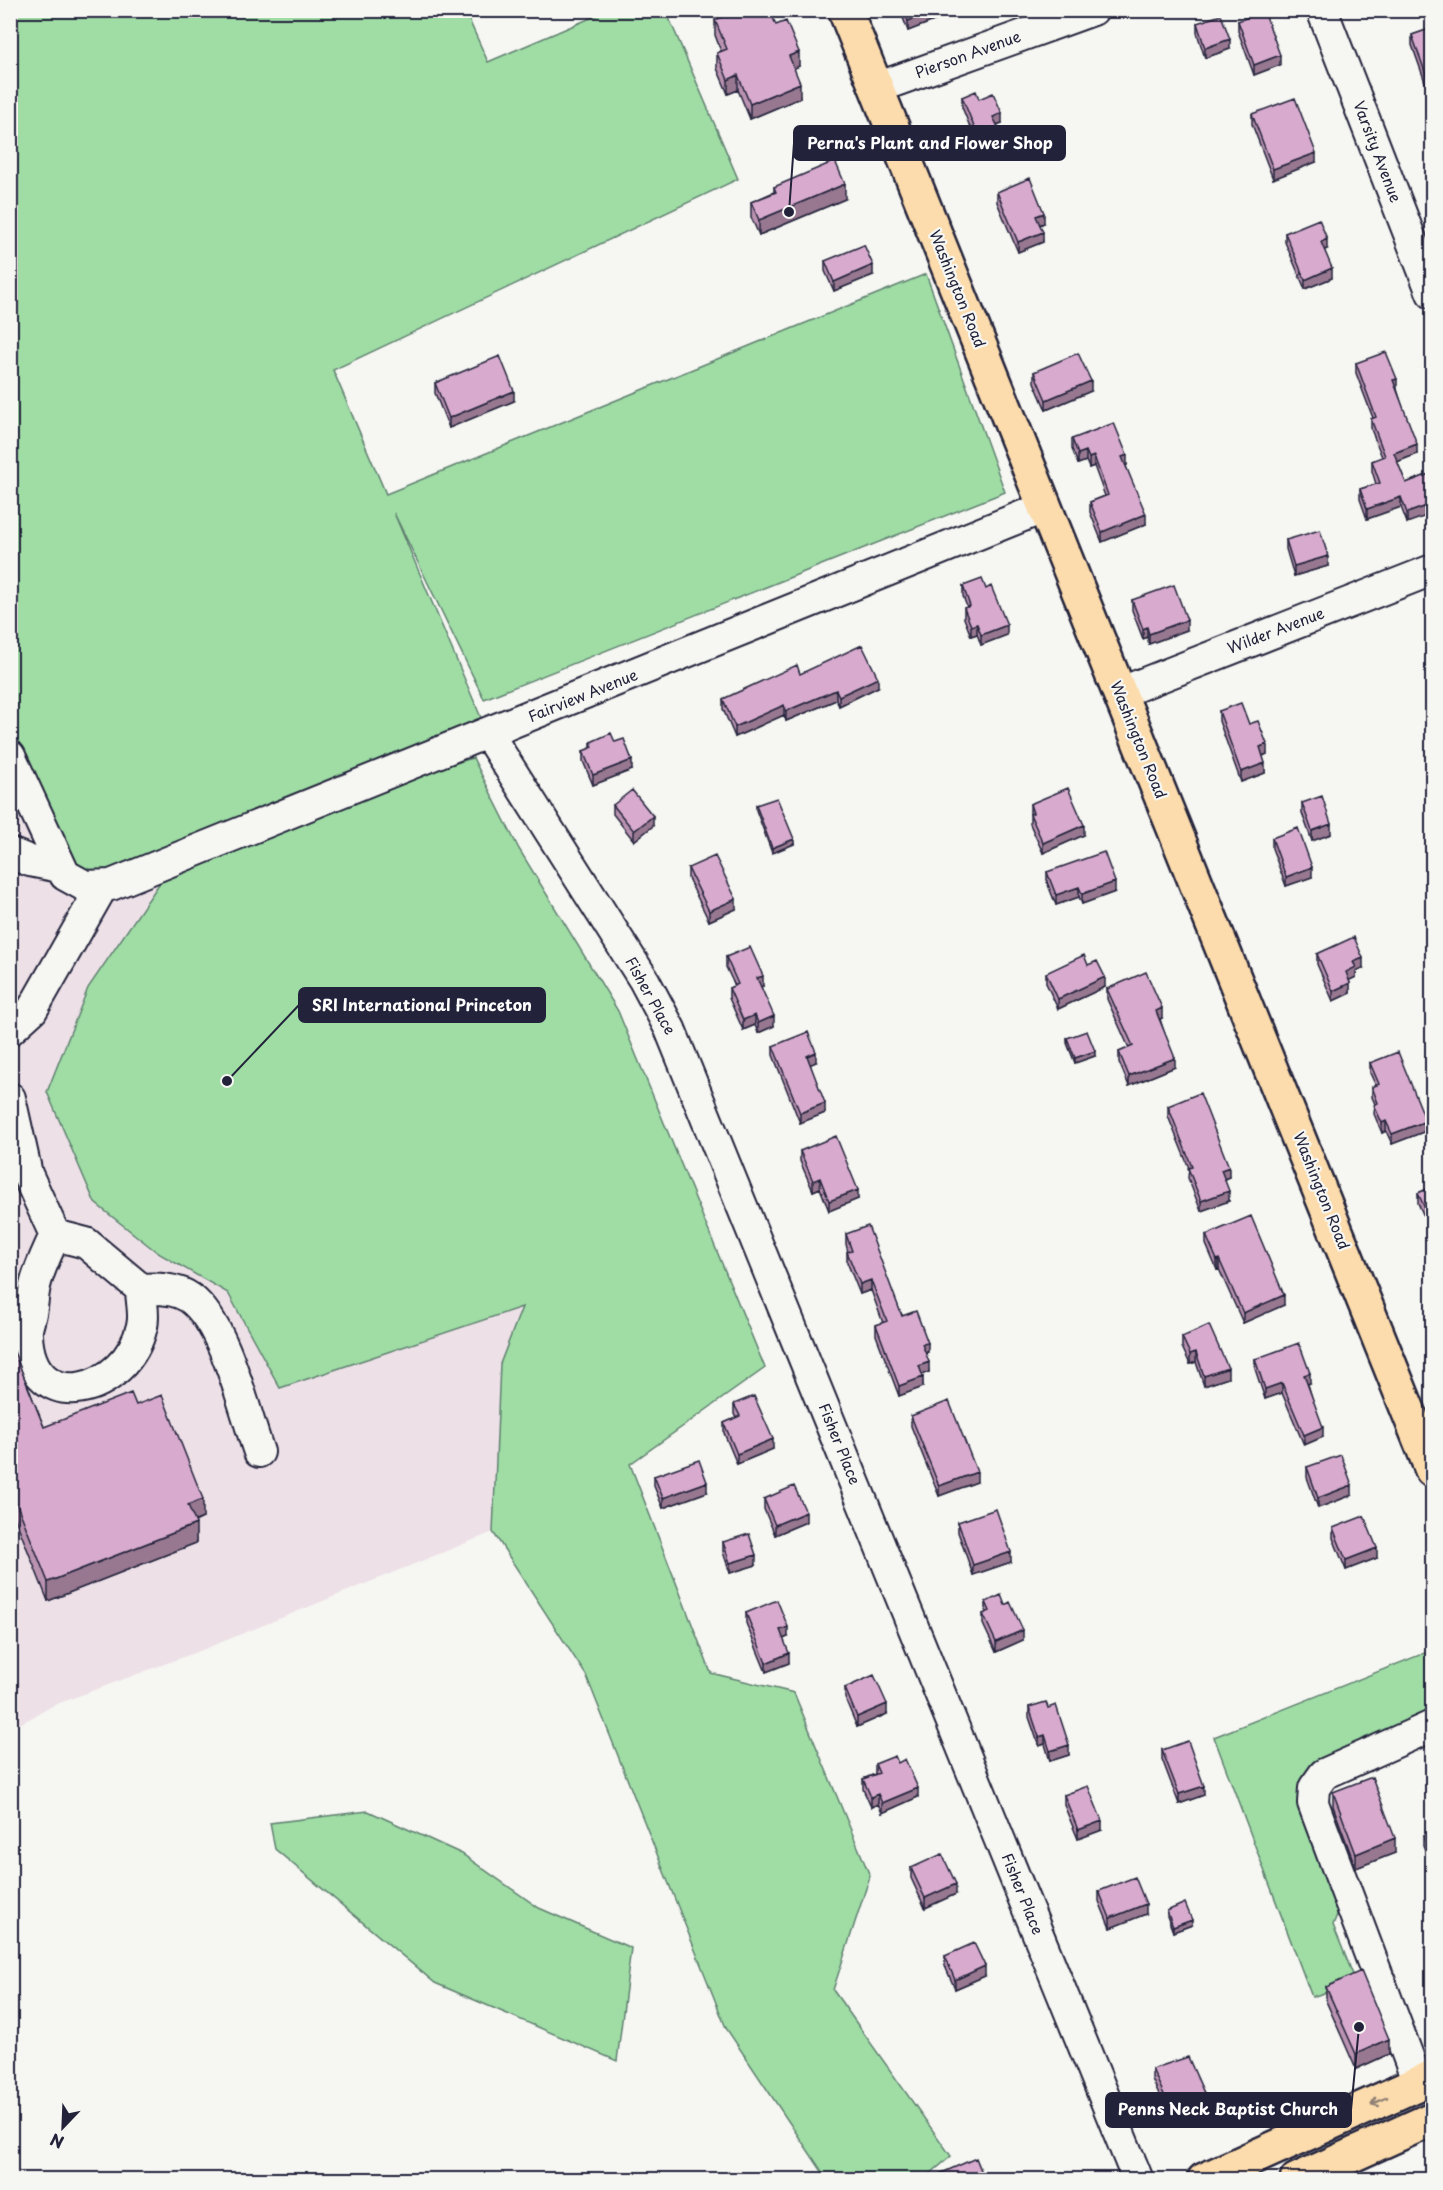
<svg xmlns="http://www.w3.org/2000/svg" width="1443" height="2190" font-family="'Playpen Sans',sans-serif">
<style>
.built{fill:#ede0e7}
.green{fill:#9fdda5;stroke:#608070;stroke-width:1.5}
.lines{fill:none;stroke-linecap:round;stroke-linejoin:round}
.minor-casing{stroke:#22223b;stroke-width:34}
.major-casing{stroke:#22223b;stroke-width:38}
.highway-casing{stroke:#22223b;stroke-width:38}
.minor{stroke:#f6f6f2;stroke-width:30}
.major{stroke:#fcdcac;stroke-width:33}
.highway{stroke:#fcdcac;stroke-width:33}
.wall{fill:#ba93b1;stroke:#22223b;stroke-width:1.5}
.shaded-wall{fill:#977890;stroke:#22223b;stroke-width:1.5}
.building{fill:#d8abce;stroke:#22223b;stroke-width:1.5}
.oneway{stroke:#8f7f74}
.labels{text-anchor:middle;stroke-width:4.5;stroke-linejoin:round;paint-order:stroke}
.street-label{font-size:15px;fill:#22223b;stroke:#f6f6f2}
.leader{fill:none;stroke:#22223b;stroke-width:2}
.callout-dot{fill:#22223b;stroke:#f6f6f2;stroke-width:2}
.callout{fill:#22223b;stroke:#22223b;stroke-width:2}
.callout-label{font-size:16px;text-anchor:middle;font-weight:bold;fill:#fff}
</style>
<rect width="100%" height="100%" fill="#f6f6f2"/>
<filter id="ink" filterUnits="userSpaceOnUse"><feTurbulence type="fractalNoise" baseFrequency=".0167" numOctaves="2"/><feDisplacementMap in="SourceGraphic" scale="12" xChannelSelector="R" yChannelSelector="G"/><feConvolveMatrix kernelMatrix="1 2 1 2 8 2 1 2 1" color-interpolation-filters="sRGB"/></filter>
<g filter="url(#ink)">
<path class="built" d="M10 756 174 862 534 1276 500 1364 493 1532 202 1650 54 1705 11 1729Z"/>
<path class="green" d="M10 11H465L488 62 607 11H666L738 179 333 370 386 494 926 274 1005 492 484 699 394 513 488 734 324 801 473 758 519 849 618 1011 765 1368 630 1464 711 1673 794 1693 870 1876 833 1990 951 2156 924 2179H827L726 2028 586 1675 493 1532 500 1364 522 1307 280 1388 228 1293 158 1253 95 1203 47 1092 88 988 174 862 85 886 11 756Z
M1432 1650V1720L1320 1769 1342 1902 1333 1925 1356 1982 1312 1997 1214 1737Z
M368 1811 462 1854 539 1908 631 1948 617 2061 435 1983 275 1849 270 1823Z"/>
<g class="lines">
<g class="minor-casing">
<path id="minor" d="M1322 10 1432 293
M876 88 1093 10
M1119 693 1432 570
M488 734 644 980 670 1029 1138 2180
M10 756 65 875 85 886 111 885 1045 507
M10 853 30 861 60 867
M10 1030 32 1010 102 887
M10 1098 27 1174 55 1235 86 1243 141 1289C157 1288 176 1288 190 1298 225 1323 244 1410 259 1452
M55 1235C48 1251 39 1268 35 1286 33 1294 33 1304 31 1313 30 1320 26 1328 27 1335 31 1419 127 1394 142 1326 145 1315 141 1300 141 1289
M1418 2083 1313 1803 1314 1788 1324 1774 1432 1726"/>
</g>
<g class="major-casing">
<path id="major" d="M845 10 1432 1470"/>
</g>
<g class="highway-casing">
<path id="highway" d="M1204 2180 1432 2077
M1297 2180 1432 2119"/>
</g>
<use href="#minor" class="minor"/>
<use href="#major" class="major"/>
<use href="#highway" class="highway"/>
</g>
<path class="wall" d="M900 10H957V12L908 31Z
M715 20 776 25 799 66 794 68 800 98 750 119 738 90 728 94 717 68V53L721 51 715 35Z
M1238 21 1280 65 1254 75 1238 31Z
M1197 23 1230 49 1205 58 1197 33Z
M1432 28V92L1429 93 1412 45V35Z
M962 97 979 99 1002 123 997 125 998 137 996 138V148L981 154 962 107Z
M1252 114 1316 162 1273 179 1252 124Z
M774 187 845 199 759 235 751 217V202L774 192Z
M997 192 1044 223 1040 225 1043 242 1018 252 997 202Z
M1285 233 1327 249 1324 250 1332 278 1305 289 1285 242Z
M825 261 873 275 834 291 825 271Z
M1356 363 1397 389 1417 454 1397 462 1406 483 1432 473 1407 523 1401 507 1367 519 1360 499V489L1376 484 1372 471V461L1382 457 1371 429V419L1373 418 1356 373Z
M1034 372 1091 391 1046 410 1034 382Z
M435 383 514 401 449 428 435 393Z
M1072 439 1127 465 1126 466 1146 524 1102 542 1090 512V502L1105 496 1094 466 1089 468 1086 461 1078 464 1072 449Z
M1286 540 1328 566 1294 576 1286 549Z
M963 586 1007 635 981 645 977 634 971 636 964 618V608L967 607 963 596Z
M1132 600 1187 630 1149 644 1147 637 1143 639 1132 610Z
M800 674 878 687 839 706 836 700 786 721 784 715 735 737 723 709V699Z
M1219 711 1249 724 1267 754 1263 756 1265 773 1241 782 1219 721Z
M591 742 632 770 593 785 583 761V751L591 749Z
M1302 803 1331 834 1312 841 1302 813Z
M1030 804 1084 835 1043 853 1030 824Z
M613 805 653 826 634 841 613 814Z
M756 805 794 844 772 853 756 810Z
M1272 838 1312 877 1286 886 1272 848Z
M688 868 736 909 709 921 688 878Z
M1047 872 1115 892 1082 904 1079 897 1056 905 1047 882Z
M1317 954 1363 968 1356 971V977L1349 980 1350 993 1333 1001 1317 964Z
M726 957 763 986 761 987 774 1026 758 1033 755 1025 743 1030 729 998V988L735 986 726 967Z
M1088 965 1105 987 1058 1009 1046 983V973Z
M1107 989 1162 1018 1160 1019 1175 1067 1129 1086 1119 1062V1052L1129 1048 1107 999Z
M1067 1038 1095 1056 1075 1063 1067 1043Z
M773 1046 816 1062 810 1064 825 1113 800 1123 773 1055Z
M1370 1063 1426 1131 1392 1144 1386 1131 1382 1133 1374 1114 1375 1104 1372 1097V1087L1376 1086 1370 1073Z
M1168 1106 1229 1177 1224 1179 1229 1201 1201 1211 1188 1178 1189 1168 1168 1116Z
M800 1151 858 1199 829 1211 820 1188 813 1191 800 1161Z
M1432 1187V1234L1418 1203V1193Z
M846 1234 928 1352 926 1353 929 1372 922 1374 923 1387 899 1396 876 1335V1325L883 1323 871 1290 860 1294 847 1262V1252H848L846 1244Z
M1206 1235 1284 1305 1243 1323 1219 1269 1217 1270 1206 1244Z
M1182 1337 1228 1378 1204 1386 1196 1362 1190 1364 1182 1347Z
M10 1342 44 1427 136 1405 203 1518 195 1522 196 1543 48 1601 10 1506Z
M1255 1359 1310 1383 1308 1384 1323 1437 1304 1445 1282 1393 1265 1399 1255 1369Z
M734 1404 773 1449 737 1464 724 1433V1423L736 1418 734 1414Z
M911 1416 977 1482 939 1496 911 1426Z
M1307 1467 1352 1495 1318 1508 1307 1477Z
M654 1476 707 1492 663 1508 654 1486Z
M764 1499 806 1522 775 1535 764 1509Z
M958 1522 1011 1562 973 1575 958 1532Z
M1333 1528 1377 1558 1346 1570 1333 1538Z
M723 1542 756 1565 730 1573 723 1552Z
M986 1602 1023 1640 996 1652 983 1624V1614L986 1613Z
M746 1613 788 1637 783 1639 789 1663 766 1672 746 1623Z
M845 1688 887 1714 857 1727 845 1698Z
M1029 1707 1048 1708 1069 1755 1050 1761 1045 1744 1039 1746 1029 1717Z
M1162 1750 1204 1795 1179 1804 1162 1759Z
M898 1763 918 1797 882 1813 878 1804 871 1807 863 1789V1779L875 1774V1764Z
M1333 1792 1395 1853 1356 1868 1333 1806Z
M1064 1795 1102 1830 1078 1839 1064 1805Z
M1432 1832V1866L1423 1846V1836Z
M911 1868 956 1894 925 1908 911 1878Z
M1099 1891 1146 1914 1110 1928 1099 1901Z
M1167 1911 1192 1925 1173 1932 1167 1916Z
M945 1956 985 1976 955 1989 945 1966Z
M1326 1987 1389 2054 1356 2069 1326 2001Z
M1152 2069 1204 2103 1180 2114 1178 2110 1169 2115 1152 2079Z"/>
<path class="shaded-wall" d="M936 10H957V12L908 31V21Z
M1230 39V49L1205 58V48Z
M799 52V66L789 71V56Z
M1280 55V65L1254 75V65Z
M738 75V90L728 94V80Z
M1432 82V92L1429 93V83Z
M800 83V98L750 119V104Z
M1002 113V123L993 126V117Z
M998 127V137L993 139 996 138V148L981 154V144L992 130Z
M1316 153V162L1273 179V169Z
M845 184V199L759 235V220Z
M1044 213V223L1036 226V216Z
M1043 232V242L1018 252V242Z
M1327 239V249L1321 252V242Z
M873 265V275L834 291V282Z
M1332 268V278L1305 289V280Z
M1397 379V389L1393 390V380Z
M1091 381V391L1046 410V400Z
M514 391V401L449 428V418Z
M1417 444V454L1394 463V453Z
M1086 451V461L1078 464V454Z
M1127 455V465L1122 467V457Z
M1094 456V466L1089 468V458Z
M1401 497V507L1367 519V509Z
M1432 504V514L1407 523V513Z
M1146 514V524L1102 542V532Z
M1328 556V566L1294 576V566Z
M1187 620V630L1149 644V634Z
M977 624V634L971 636V626Z
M1007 625V635L981 645V635Z
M1147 627V637L1143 639V629Z
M878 678V687L839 706V696Z
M836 690V700L786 721V711Z
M784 705V715L735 737V727Z
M1267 744V754L1260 757V747Z
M632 760V770L593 785V775Z
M1265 763V773L1241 782V772Z
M653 816V826L634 841V831Z
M1331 824V834L1312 841V831Z
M1084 825V835L1043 853V843Z
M794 839V844L772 853V848Z
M1312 867V877L1286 886V877Z
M1115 882V892L1082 904V894Z
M1079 887V897L1056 905V895Z
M736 899V909L709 921V911Z
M1363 958V968L1356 971V977L1346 982V972L1353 962Z
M763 976V986L757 988V978Z
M1105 977V987L1058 1009V999Z
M1350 983V993L1333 1001V991Z
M1162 1008V1018L1156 1021V1011Z
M755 1015V1025L743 1030V1020Z
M774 1016V1026L758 1033V1023Z
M1095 1051V1056L1075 1063V1058Z
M816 1052V1062L807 1066V1056Z
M1175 1058V1067L1129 1086V1076Z
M825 1103V1113L800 1123V1113Z
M1386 1121V1131L1382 1133V1123Z
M1426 1121V1131L1392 1144V1134Z
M1229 1167V1177L1221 1180V1170Z
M820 1178V1188L813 1191V1181Z
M858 1190V1199L829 1211V1201Z
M1229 1191V1201L1201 1211V1201Z
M1219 1259V1269L1217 1270V1260Z
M871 1280V1290L860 1294V1284Z
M1284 1295V1305L1243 1323V1313Z
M928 1343V1352L922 1354V1344Z
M1196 1352V1362L1190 1364V1354Z
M929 1362V1372L919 1376V1366Z
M1228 1368V1378L1204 1386V1376Z
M1310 1373V1383L1304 1385V1375Z
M923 1377V1387L899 1396V1386Z
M1282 1383V1393L1265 1399V1389Z
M1323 1427V1437L1304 1445V1435Z
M773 1439V1449L737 1464V1454Z
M977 1472V1482L939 1496V1486Z
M707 1482V1492L663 1508V1498Z
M1352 1485V1495L1318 1508V1498Z
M203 1499V1518L188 1524V1505Z
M806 1512V1522L775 1535V1525Z
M196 1524V1543L48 1601V1582Z
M1377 1548V1558L1346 1570V1560Z
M1011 1552V1562L973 1575V1565Z
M756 1555V1565L730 1573V1563Z
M788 1627V1637L780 1640V1630Z
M1023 1630V1640L996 1652V1642Z
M789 1653V1663L766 1672V1663Z
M887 1704V1714L857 1727V1717Z
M1045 1735V1744L1039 1746V1737Z
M1069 1745V1755L1050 1761V1751Z
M1204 1786V1795L1179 1804V1794Z
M918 1788V1797L882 1813V1803Z
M878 1794V1804L871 1807V1797Z
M1102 1821V1830L1078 1839V1830Z
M1395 1838V1853L1356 1868V1854Z
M956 1884V1894L925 1908V1898Z
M1146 1904V1914L1110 1928V1918Z
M1192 1920V1925L1173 1932V1927Z
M985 1966V1976L955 1989V1980Z
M1389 2039V2054L1356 2069V2054Z
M1204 2093V2103L1180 2114V2104Z
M1178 2100V2110L1169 2115V2105Z"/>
<path class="building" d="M737 10H770L776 25 786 21 799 52 789 56 800 83 750 104 738 75 728 80 717 53 727 49 715 20Z
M904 10H936L908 21Z
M1264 11 1280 55 1254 65 1238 21Z
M1221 15 1230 39 1205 48 1197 23Z
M1432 28V82L1429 83 1412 35Z
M976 91 979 99 993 93 1002 113 993 117 998 127 992 130 996 138 981 144 962 97Z
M1295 98 1316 153 1273 169 1252 114Z
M835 161 845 184 759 220 751 202 776 192 774 187Z
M1030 178 1044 213 1036 216 1043 232 1018 242 997 192Z
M1319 219 1327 239 1321 242 1332 268 1305 280 1285 233Z
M864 245 873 265 834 282 825 261Z
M1386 352 1397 379 1393 380 1417 444 1394 453 1406 483 1432 473V504L1407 513 1401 497 1367 509 1360 489 1380 483 1372 461 1385 456 1371 419 1376 417 1356 363Z
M1078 353 1091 381 1046 400 1034 372Z
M500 356 514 391 449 418 435 383Z
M1114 423 1127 455 1122 457 1146 514 1102 532 1090 502 1108 495 1094 456 1089 458 1086 451 1078 454 1072 439Z
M1320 530 1328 556 1294 566 1286 540Z
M982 579 986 589 991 586 1007 625 981 635 977 624 971 626 964 608 970 606 963 586Z
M1174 585 1187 620 1149 634 1147 627 1143 629 1132 600Z
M862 645 878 678 839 696 836 690 786 711 784 705 735 727 723 699 797 665 800 674Z
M1241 703 1249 724 1258 721 1267 744 1260 747 1265 763 1241 772 1219 711Z
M611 733 615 742 624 739 632 760 593 775 583 751 593 747 591 742Z
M1068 788 1084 825 1043 843 1030 814 1033 813 1030 804Z
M632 790 653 816 634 831 613 805Z
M1322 796 1331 824 1312 831 1302 803Z
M777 798 794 839 772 848 756 805Z
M1298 828 1312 867 1286 877 1272 838Z
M1104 852 1115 882 1082 894 1079 887 1056 895 1047 872Z
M715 856 736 899 709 911 688 868Z
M1354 937 1363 958 1353 962 1356 967 1346 972 1350 983 1333 991 1317 954Z
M750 947 763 976 757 978 774 1016 758 1023 755 1015 743 1020 729 988 738 984 726 957Z
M1084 955 1088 965 1097 961 1105 977 1058 999 1046 973Z
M1146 972 1162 1008 1156 1011 1175 1058 1129 1076 1119 1052 1133 1046 1107 989Z
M1087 1031 1095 1051 1075 1058 1067 1038Z
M808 1032 816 1052 807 1056 825 1103 800 1113 773 1046Z
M1398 1052 1426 1121 1392 1134 1386 1121 1382 1123 1374 1105 1378 1103 1372 1087 1379 1084 1370 1063Z
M1200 1093 1229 1167 1221 1170 1229 1191 1201 1201 1188 1168 1192 1167 1168 1106Z
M836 1136 858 1190 829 1201 820 1178 813 1181 800 1151Z
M1432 1187V1224L1418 1193Z
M1251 1216 1284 1295 1243 1313 1219 1259 1217 1260 1206 1235Z
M868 1226 902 1316 916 1311 928 1343 922 1344 929 1362 919 1366 923 1377 899 1386 876 1325 887 1321 871 1280 860 1284 847 1252 852 1251 846 1234Z
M1209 1325 1228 1368 1204 1376 1196 1352 1190 1354 1182 1337Z
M10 1342 44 1427 131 1393 136 1405 162 1395 203 1499 188 1505 196 1524 48 1582 10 1487Z
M1299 1343 1310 1373 1304 1375 1323 1427 1304 1435 1282 1383 1265 1389 1255 1359Z
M754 1396 773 1439 737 1454 724 1423 740 1416 734 1404Z
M949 1401 977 1472 939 1486 911 1416Z
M1341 1455 1352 1485 1318 1498 1307 1467Z
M699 1460 707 1482 663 1498 654 1476Z
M794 1486 806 1512 775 1525 764 1499Z
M996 1509 1011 1552 973 1565 958 1522Z
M1364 1516 1377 1548 1346 1560 1333 1528Z
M749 1534 756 1555 730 1563 723 1542Z
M1001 1595 1005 1605 1010 1602 1023 1630 996 1642 983 1614 990 1611 986 1602Z
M777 1600 788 1627 780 1630 789 1653 766 1663 746 1613Z
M874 1675 887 1704 857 1717 845 1688Z
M1046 1702 1048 1708 1056 1705 1069 1745 1050 1751 1045 1735 1039 1737 1029 1707Z
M1188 1741 1204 1786 1179 1794 1162 1750Z
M895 1756 898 1763 905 1759 918 1788 882 1803 878 1794 871 1797 863 1779 879 1773 875 1764Z
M1372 1777 1395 1838 1356 1854 1333 1792Z
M1088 1786 1102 1821 1078 1830 1064 1795Z
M1432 1832V1857L1423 1836Z
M942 1854 956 1884 925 1898 911 1868Z
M1135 1877 1146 1904 1110 1918 1099 1891Z
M1185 1903 1192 1920 1173 1927 1167 1911Z
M974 1943 985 1966 955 1980 945 1956Z
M1361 1971 1389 2039 1356 2054 1326 1987Z
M1188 2057 1204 2093 1180 2104 1178 2100 1169 2105 1152 2069Z
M976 2158 985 2180H939L937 2175Z"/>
<defs><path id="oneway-shaft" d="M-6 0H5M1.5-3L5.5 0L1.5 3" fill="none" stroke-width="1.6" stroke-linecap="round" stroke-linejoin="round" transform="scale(1.5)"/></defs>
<use class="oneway" href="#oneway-shaft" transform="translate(1379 2101) rotate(156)"/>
</g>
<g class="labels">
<g class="street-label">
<text transform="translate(968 55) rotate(-20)" y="5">Pierson Avenue</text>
<text transform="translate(1377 152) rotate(69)" y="5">Varsity Avenue</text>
<text transform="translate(957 289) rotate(68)" y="5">Washington Road</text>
<text transform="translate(1276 631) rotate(-21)" y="5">Wilder Avenue</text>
<text transform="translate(583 696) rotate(-22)" y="5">Fairview Avenue</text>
<text transform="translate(1138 740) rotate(68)" y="5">Washington Road</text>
<text transform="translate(650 996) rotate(61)" y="5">Fisher Place</text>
<text transform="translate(1321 1191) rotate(68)" y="5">Washington Road</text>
<text transform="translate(839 1444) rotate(68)" y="5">Fisher Place</text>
<text transform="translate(1022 1894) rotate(68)" y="5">Fisher Place</text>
</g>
</g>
<path class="leader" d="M789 212L794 143M227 1081L299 1005M1359 2027L1351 2110"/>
<g class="callout-dot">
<circle cx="789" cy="212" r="6"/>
<circle cx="227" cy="1081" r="6"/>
<circle cx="1359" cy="2027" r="6"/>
</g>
<g class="callout">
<rect x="794" y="126" width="271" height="34" rx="6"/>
<rect x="299" y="988" width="246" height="34" rx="6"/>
<rect x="1106" y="2093" width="245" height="34" rx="6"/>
</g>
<g class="callout-label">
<text x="930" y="149">Perna's Plant and Flower Shop</text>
<text x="422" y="1011">SRI International Princeton</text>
<text x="1228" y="2115">Penns Neck Baptist Church</text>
</g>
<rect width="1443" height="2190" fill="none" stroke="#f6f6f2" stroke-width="36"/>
<rect x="18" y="18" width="1407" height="2154" fill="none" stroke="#22223b" stroke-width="2" filter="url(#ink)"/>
<g transform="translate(63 2127) rotate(203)" stroke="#f6f6f2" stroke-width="4.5" paint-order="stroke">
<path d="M0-4.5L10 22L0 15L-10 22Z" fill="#22223b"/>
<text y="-9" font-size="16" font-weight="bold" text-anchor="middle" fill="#22223b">N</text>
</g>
</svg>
